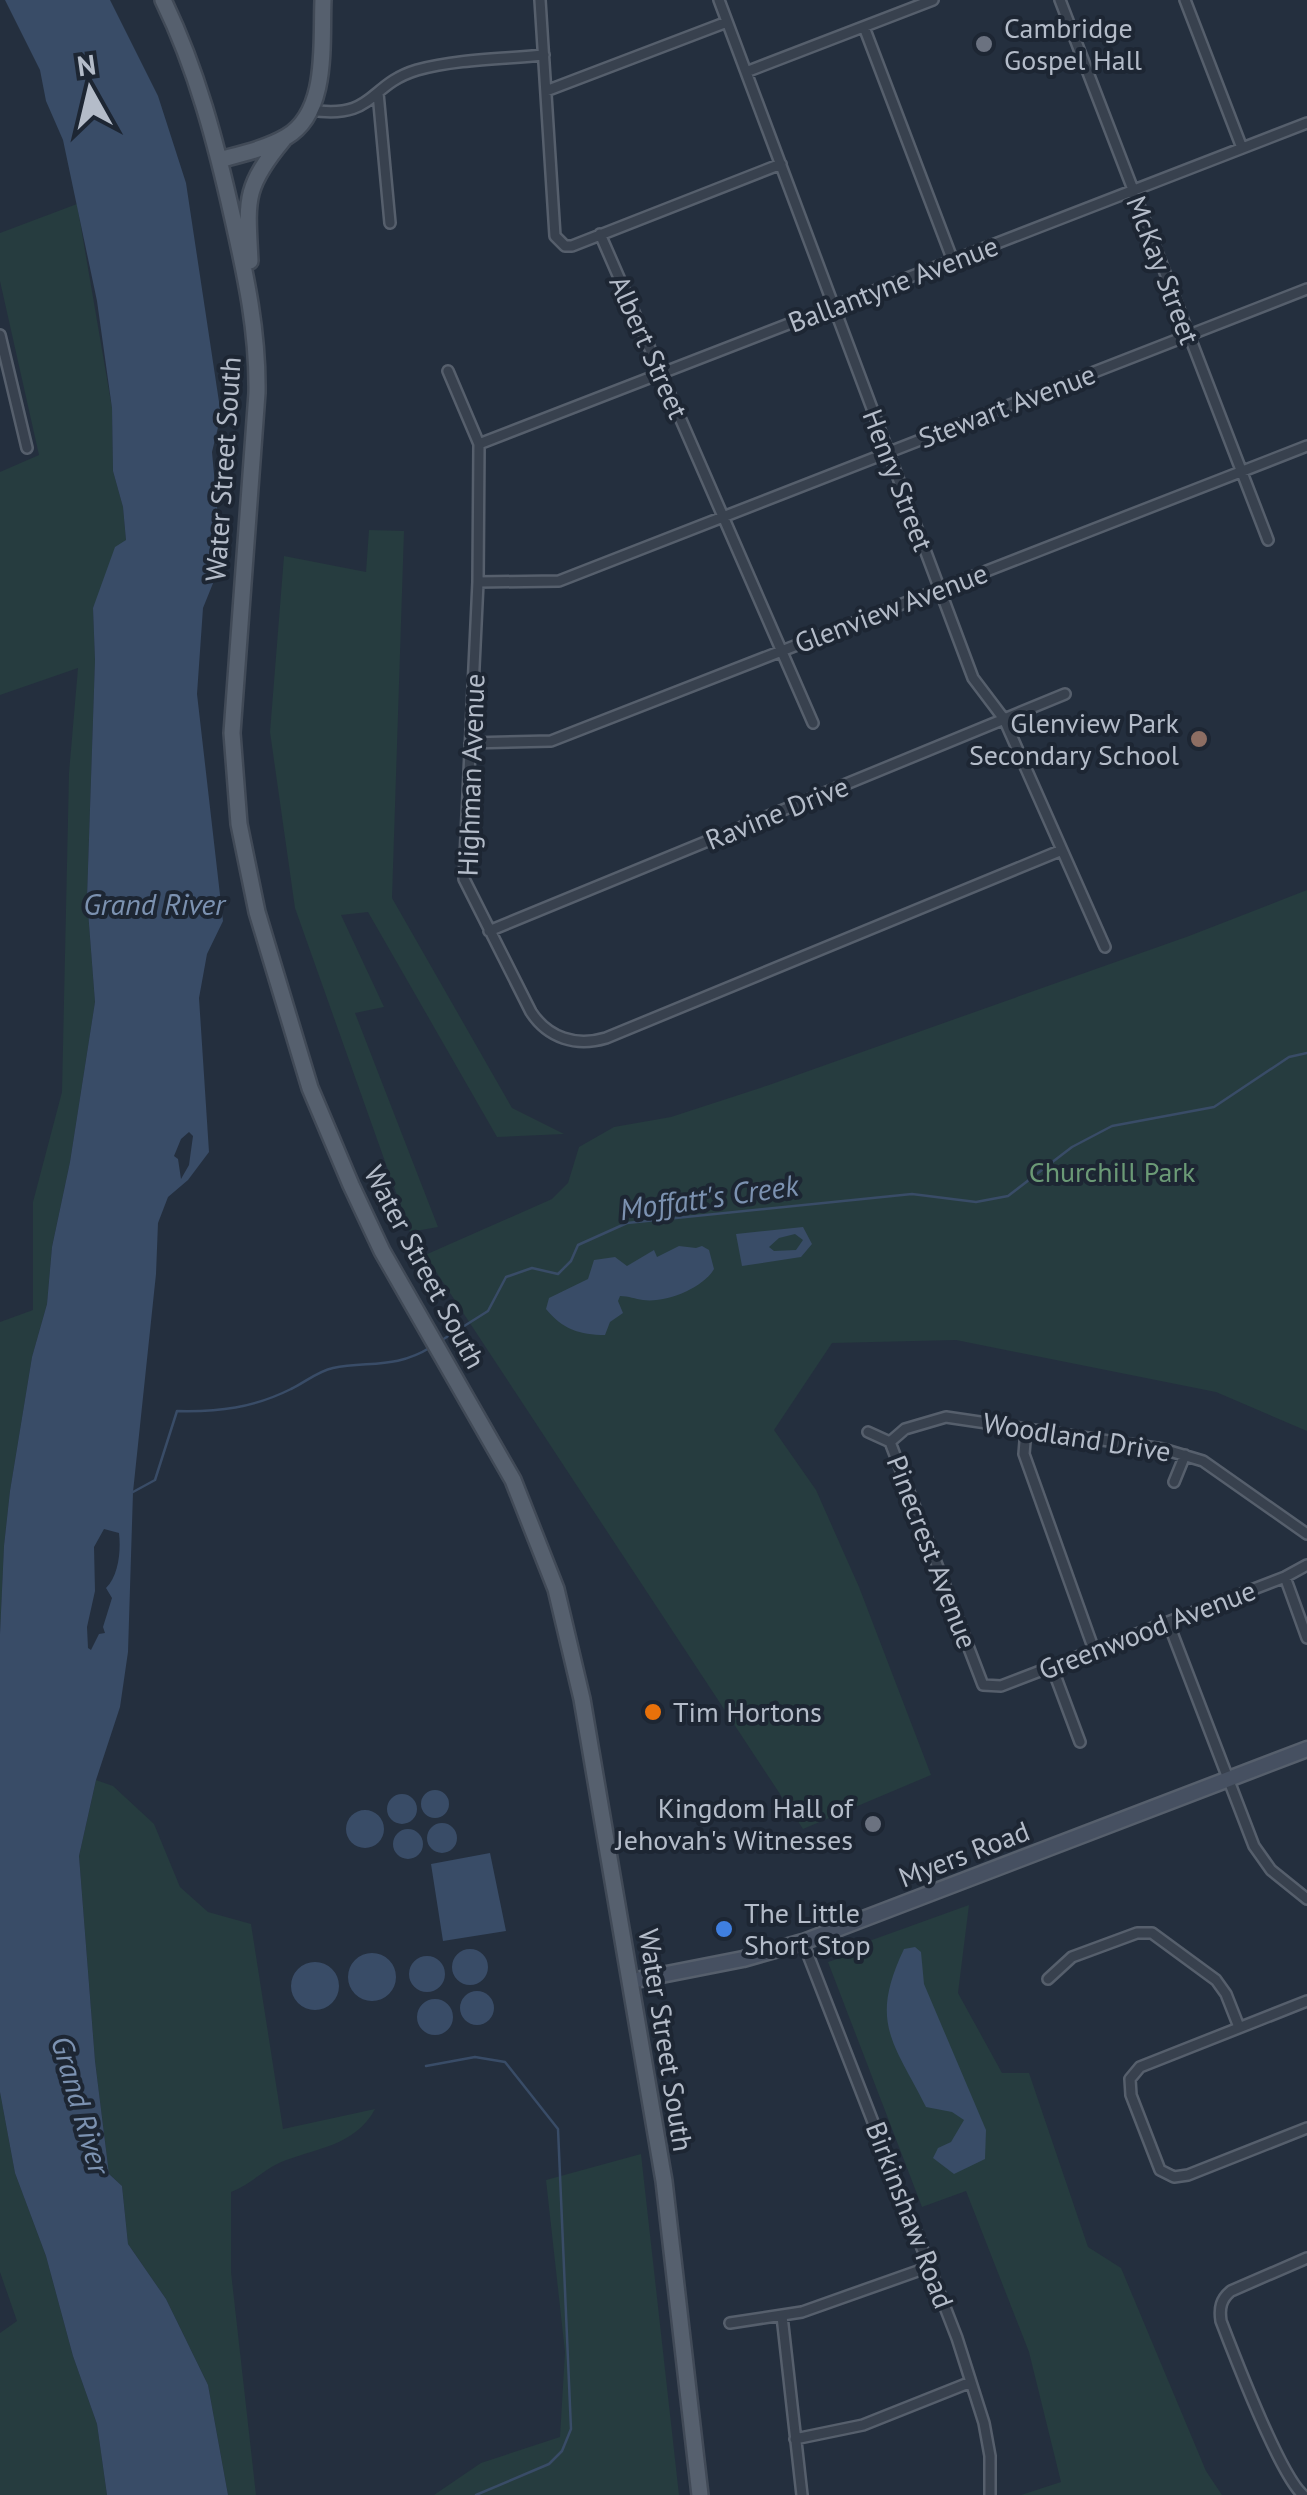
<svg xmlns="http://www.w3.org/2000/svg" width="1307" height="2495" font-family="'PT Sans',sans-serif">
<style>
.green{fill:#263c3f}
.water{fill:#394c67;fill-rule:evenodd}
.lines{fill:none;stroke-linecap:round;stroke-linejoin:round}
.stream{stroke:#394c67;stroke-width:2.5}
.minor-casing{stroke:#565f6c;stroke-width:14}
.secondary-casing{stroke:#565f6c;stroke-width:19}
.primary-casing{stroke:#414a57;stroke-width:20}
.minor{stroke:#38414e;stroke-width:9}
.secondary{stroke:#465061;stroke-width:14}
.primary{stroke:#56606e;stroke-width:15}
.worship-dot{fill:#6b7280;stroke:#1d2633;stroke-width:4}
.education-dot{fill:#8d6e63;stroke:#1d2633;stroke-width:4}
.food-dot{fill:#e8710a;stroke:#1d2633;stroke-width:4}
.shop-dot{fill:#3f7fe0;stroke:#1d2633;stroke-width:4}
.labels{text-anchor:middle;stroke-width:8;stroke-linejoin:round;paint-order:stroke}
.poi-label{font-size:28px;fill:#b4bcc9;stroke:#1d2633;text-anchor:start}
.street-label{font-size:28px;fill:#b4bcc9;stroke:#1d2633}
.park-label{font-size:28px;fill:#6b9a76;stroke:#1d2633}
.water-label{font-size:30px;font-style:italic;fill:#7c92b1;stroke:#1d2633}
</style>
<rect width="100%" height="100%" fill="#242f3e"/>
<path class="green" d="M77 204 112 408 113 471 123 507 126 540 93 608 95 660 87 898 95 1002 70 1162 52 1247 47 1304 32 1357 10 1491 4 1546 0 1634V1322L33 1310V1202L62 1092 69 773 78 668 0 695V472L39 455 0 281V233Z
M369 530 404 531 392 898 512 1108 564 1134 497 1137 368 912 341 915 384 1007 355 1013 438 1227 410 1232 295 908 270 732 284 556 366 572Z
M1307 890V1431L1216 1392 956 1340 832 1343 774 1430 816 1490 859 1587 931 1775 803 1829 425 1255 552 1199 568 1183 579 1147 614 1127 671 1117 769 1085 1189 936Z
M96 1780 113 1786 154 1824 180 1887 208 1912 251 1924 283 2129 375 2109C355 2147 314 2148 279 2163 262 2171 250 2185 231 2192V2272L256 2495H228L208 2385 166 2299 128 2244 122 2186 109 2174 95 2061 79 1856Z
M969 1905 958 1993 1002 2073H1029L1088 2247 1121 2268 1206 2471 1222 2495H1021L1061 2482 1029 2352 966 2191 922 2207 828 1962 843 1957 858 1945Z
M0 2092 15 2173 46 2256 73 2356 97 2424 107 2495H0V2333L17 2321 0 2272Z
M641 2154 679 2495H434L481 2463 560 2437 565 2352 546 2180Z"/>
<path class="water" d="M5 0H110L158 96 186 183 221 415 212 452 222 561 203 608 197 694 223 921 207 954 199 998 209 1152 188 1180 168 1197 158 1223 156 1274 133 1492 128 1652 120 1707 96 1780 79 1856 95 2061 109 2174 122 2186 128 2244 166 2299 208 2385 228 2495H107L97 2424 73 2356 46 2256 15 2173 0 2092V1634L4 1546 10 1491 32 1357 47 1304 52 1247 70 1162 95 1002 87 898 95 660 93 608 115 547 126 540 123 507 113 471 112 408 97 301 63 140 46 101 40 70ZM189 1132 193 1136 189 1165 181 1179 178 1159 174 1156 181 1139ZM104 1529 119 1533C121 1550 119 1575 106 1588L112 1598 103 1627 105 1633 99 1634 91 1650 88 1648 87 1627 95 1591 94 1547Z
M803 1227 812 1244 801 1257 742 1266 736 1234ZM795 1234 803 1240 796 1250 774 1251 769 1247 779 1238Z
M679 1246 696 1248 702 1246 709 1250 714 1269C703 1288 667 1303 643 1300 635 1299 629 1296 620 1296L618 1301 623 1313 610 1322 605 1335C580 1335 562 1329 546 1309L549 1298 588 1279 594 1260 615 1257 627 1266 654 1250 657 1257Z
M421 1804a14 14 0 1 1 28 0a14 14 0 1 1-28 0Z
M387 1809a15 15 0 1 1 30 0a15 15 0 1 1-30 0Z
M346 1829a19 19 0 1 1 38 0a19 19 0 1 1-38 0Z
M427 1838a15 15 0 1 1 30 0a15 15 0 1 1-30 0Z
M393 1844a15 15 0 1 1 30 0a15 15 0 1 1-30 0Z
M490 1853 506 1931 443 1941 431 1864Z
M915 1947 921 1952 924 1984 986 2130 985 2159 954 2174 933 2158 938 2148 951 2142 964 2120 952 2112 926 2107C893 2041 869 2023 904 1949Z
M452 1967a18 18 0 1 1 36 0a18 18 0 1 1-36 0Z
M348 1977a24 24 0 1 1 48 0a24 24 0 1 1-48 0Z
M409 1974a18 18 0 1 1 36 0a18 18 0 1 1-36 0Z
M291 1986a24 24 0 1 1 48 0a24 24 0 1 1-48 0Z
M460 2008a17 17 0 1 1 34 0a17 17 0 1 1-34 0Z
M417 2017a18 18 0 1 1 36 0a18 18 0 1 1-36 0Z"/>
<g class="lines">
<path class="stream" d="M442 1340 488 1311 506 1277 532 1268 558 1274 571 1261 578 1245 627 1223 912 1194 976 1202 1008 1196 1072 1147 1112 1126 1214 1107 1289 1057 1307 1053
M133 1492 155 1480 177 1411C219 1412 253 1408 291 1389 304 1383 318 1371 333 1368 369 1361 396 1369 431 1347
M426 2066 475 2057 505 2062 558 2129 571 2429 562 2451 549 2464 476 2495"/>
<g class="minor-casing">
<path id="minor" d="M540 0 555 236 565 246H572L781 164
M719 0 973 678 1004 719 1105 947
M1060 0 1268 540
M1185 0 1242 148
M864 27 953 261
M746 72 933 0
M546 91 727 22
M378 93 390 223
M310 110C376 120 367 85 417 70 457 59 502 59 544 55
M600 234 813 723
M0 335 27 448
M448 371 479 444 478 582 464 879 531 1012C548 1038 576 1047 606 1038L1062 850
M479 444 1307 123
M478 582 559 581 1307 289
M470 743 551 741 1307 446
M489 931 1065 694
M1026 1429 1024 1454 1094 1650
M868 1432 890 1442 983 1685 1001 1686 1285 1577 1307 1565
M890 1442 905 1429 946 1417 1163 1449 1203 1461 1307 1534
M1174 1482 1185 1455
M1285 1577 1307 1638
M1168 1622 1254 1846 1271 1870 1307 1899
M1052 1667 1080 1742
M803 1942 957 2338 984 2423 990 2456V2495
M1048 1979 1072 1957 1137 1933H1152L1216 1980 1226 1994 1239 2027
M1307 2001 1140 2067 1130 2079 1131 2095 1160 2170 1174 2177 1188 2175 1307 2128
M782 2316 802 2495
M730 2323 802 2312 929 2267
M795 2439 863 2425 971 2382
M1303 2495C1280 2475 1234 2355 1221 2321 1219 2308 1221 2299 1231 2291L1307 2258"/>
</g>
<g class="secondary-casing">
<path id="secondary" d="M631 1981 743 1959 803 1942 1307 1749"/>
</g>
<g class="primary-casing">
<path id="primary" d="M163 0C197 70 216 143 233 219 246 277 258 332 257 393L232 733 239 824 257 912 310 1088 351 1185 382 1251 513 1480 556 1589 582 1699 664 2181 700 2495
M219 160C241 154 265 149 286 137 329 112 321 43 323 0
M250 261C247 201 243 188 283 140"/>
</g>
<use href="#minor" class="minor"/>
<use href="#secondary" class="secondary"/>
<use href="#primary" class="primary"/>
</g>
<g class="worship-dot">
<circle cx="984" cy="44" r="10"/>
<circle cx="873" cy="1824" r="10"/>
</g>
<circle class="education-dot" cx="1199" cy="739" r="10"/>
<circle class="food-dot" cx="653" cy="1712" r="10"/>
<circle class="shop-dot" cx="724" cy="1929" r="10"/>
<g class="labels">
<g class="poi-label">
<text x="1004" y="38">Cambridge<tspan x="1004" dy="32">Gospel Hall</tspan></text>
<text x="1179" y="733" text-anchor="end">Glenview Park<tspan x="1179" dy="32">Secondary School</tspan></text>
<text x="673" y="1722">Tim Hortons</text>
<text x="853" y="1818" text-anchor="end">Kingdom Hall of<tspan x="853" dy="32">Jehovah's Witnesses</tspan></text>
<text x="744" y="1923">The Little<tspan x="744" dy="32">Short Stop</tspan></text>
</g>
<g class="street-label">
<text transform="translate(1163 270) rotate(69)" y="10">McKay Street</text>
<text transform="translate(893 284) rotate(-21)" y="10">Ballantyne Avenue</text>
<text transform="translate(649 347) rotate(66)" y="10">Albert Street</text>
<text transform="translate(1007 406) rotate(-21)" y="10">Stewart Avenue</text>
<text transform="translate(223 469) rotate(-86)" y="10">Water Street South</text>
<text transform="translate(898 480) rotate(69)" y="10">Henry Street</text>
<text transform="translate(891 608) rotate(-21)" y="10">Glenview Avenue</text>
<text transform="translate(471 775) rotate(-88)" y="10">Highman Avenue</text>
<text transform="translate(777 813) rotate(-22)" y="10">Ravine Drive</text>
<text transform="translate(425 1267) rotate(62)" y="10">Water Street South</text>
<text transform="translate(1077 1437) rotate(9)" y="10">Woodland Drive</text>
<text transform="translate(932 1552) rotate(69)" y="10">Pinecrest Avenue</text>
<text transform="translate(1147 1630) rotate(-21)" y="10">Greenwood Avenue</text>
<text transform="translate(964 1854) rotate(-21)" y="10">Myers Road</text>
<text transform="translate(666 2040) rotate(81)" y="10">Water Street South</text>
<text transform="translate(910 2215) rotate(69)" y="10">Birkinshaw Road</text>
</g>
<g class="park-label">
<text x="1112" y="1182">Churchill Park</text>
</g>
<g class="water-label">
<text x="154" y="915">Grand River</text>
<text transform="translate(709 1198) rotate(-8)" y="10">Moffatt's Creek</text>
<text transform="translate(80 2105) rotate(74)" y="10">Grand River</text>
</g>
</g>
<g transform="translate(90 90) rotate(352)" stroke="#1d2633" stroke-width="8" paint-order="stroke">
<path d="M0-8L18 38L0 25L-18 38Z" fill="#b4bcc9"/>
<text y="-15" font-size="28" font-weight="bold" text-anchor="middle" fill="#b4bcc9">N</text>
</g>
</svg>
